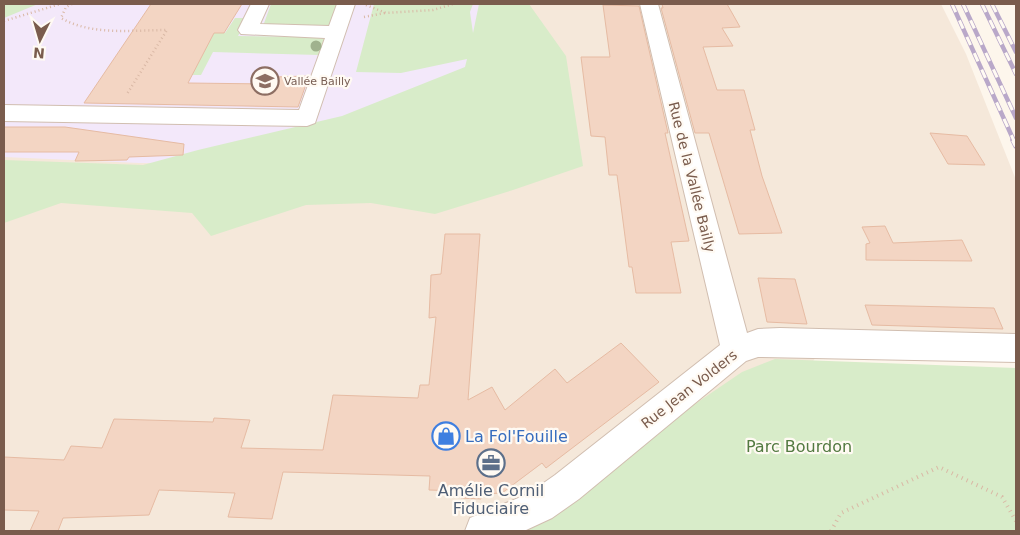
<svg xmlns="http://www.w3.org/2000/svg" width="1020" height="535" font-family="'DejaVu Sans',sans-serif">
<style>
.residential{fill:#f5e8da}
.education{fill:#f3e8fa}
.green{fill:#d8ecc9}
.building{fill:#f3d5c3;stroke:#e6bba3}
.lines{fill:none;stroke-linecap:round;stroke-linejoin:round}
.minor-casing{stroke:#d1beb0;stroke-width:2}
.path-far1{stroke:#d9b8a5;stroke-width:2.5;stroke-dasharray:1 3;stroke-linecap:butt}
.path{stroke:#d9b8a5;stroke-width:4;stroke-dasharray:1 4.5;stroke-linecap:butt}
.minor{fill:#fff;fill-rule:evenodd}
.rail-far1-casing{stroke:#b9a8c9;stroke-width:4.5}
.rail-casing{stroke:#b9a8c9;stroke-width:5.5}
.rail-far1{stroke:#fffaf3;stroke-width:3;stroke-dasharray:9;stroke-linecap:butt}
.rail{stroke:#fffaf3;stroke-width:4;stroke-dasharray:11;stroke-linecap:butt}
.tree{fill:#a0b28e}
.labels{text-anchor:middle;stroke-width:4.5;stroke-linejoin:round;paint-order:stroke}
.far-education-label{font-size:11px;fill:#785e54;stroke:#fffaf3;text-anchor:start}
.street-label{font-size:14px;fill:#7a5c4d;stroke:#fffaf3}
.near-shop-label{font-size:16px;fill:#366cbe;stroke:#fffaf3;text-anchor:start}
.near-park-label{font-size:16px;fill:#537a41;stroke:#fffaf3}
.near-service-label{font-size:16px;fill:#4e5e75;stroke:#fffaf3}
</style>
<rect width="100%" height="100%" fill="#fdf6ec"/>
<path class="residential" d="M4 4H941L966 54 1016 180V335H832L790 393 570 531H4Z"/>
<path class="education" d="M4 4H519L397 165 139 163 4 157Z"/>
<path class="green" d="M4 4H38L4 18Z
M271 4H338L331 24 327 27 263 26Z
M374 4H473L470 12 473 33 479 4H529L566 56 583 166 513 190 435 214 371 203 306 205 211 236 192 213 61 203 4 223V160L143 165 198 150 342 116 465 67 467 59 401 73 356 72Z
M235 18H248L238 36 326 37 319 55 213 52 201 75H191L214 33H225Z
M775 359 1016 368V531H486L667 423 742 372Z"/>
<path class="building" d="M151 4H242L224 33H214L188 83 268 84 272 77 309 76 298 107 84 103Z
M662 4H727L740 27 722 28 733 46 703 47 717 90H744L755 130H750L762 176 782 233 739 234 709 133H695L661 8H663Z
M603 5 639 6 668 133H665L689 241 671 242 681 293H636L632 267H629L617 175H609L605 137 591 136 581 57H610Z
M4 127H65L184 144 183 155 129 157 127 160 75 161 79 152H4Z
M930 133 967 136 985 165 948 164Z
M885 226 893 243 962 240 972 261 866 260V244L870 243 862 227Z
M445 234H480L468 400 492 387 505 410 555 369 567 383 621 343 659 382 546 468 542 463 502 493 481 494V499L461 498V491L429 490 430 476 283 472 272 519 228 517 235 493 159 490 149 515 63 518 58 531H30L39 511 4 510V457L64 460 71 446 102 448 114 419 213 422 214 418 250 420 241 448 323 450 333 395 418 398 420 385H429L436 317 429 318 431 275 441 274Z
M758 278 795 279 807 324 767 322Z
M865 305 994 308 1003 329 872 325Z"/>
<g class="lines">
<g class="minor-casing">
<path id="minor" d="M251 4H269L260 24 329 26 337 4H355L315 123 307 126 4 121V105L299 110 325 38 241 34 238 30Z
M640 4H658L747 333 758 329 780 328 1016 334V362L758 357 746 361 579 499 552 518 524 531H465L470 518 528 494 555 475 720 345Z"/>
</g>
<path class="path-far1" d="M72 4 66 7 61 18C92 36 133 30 167 30L127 94
M366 5 386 13 433 10 453 4
M364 17 385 13
M4 21 60 4"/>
<path class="path" d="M831 531 841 513 939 467 1002 497 1016 521"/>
<use href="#minor" class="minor"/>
<g class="rail-far1-casing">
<path id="rail-far1" d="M952 4 1014 141
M963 4 1016 118
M982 4 1016 74
M992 4 1016 52"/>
</g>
<g class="rail-casing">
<path id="rail" d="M1013 140 1016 146"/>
</g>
<use href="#rail-far1" class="rail-far1"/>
<use href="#rail" class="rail"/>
</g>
<circle class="tree" cx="316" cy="46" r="5.5"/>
<defs>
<g id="school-ring" transform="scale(1.4375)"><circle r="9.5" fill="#fffaf3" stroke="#8d6e63" stroke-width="1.5"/><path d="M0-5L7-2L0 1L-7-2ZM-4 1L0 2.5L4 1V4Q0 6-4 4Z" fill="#8d6e63"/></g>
<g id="shop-ring" transform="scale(1.4375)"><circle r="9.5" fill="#fffaf3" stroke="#3f7fe0" stroke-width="1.5"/><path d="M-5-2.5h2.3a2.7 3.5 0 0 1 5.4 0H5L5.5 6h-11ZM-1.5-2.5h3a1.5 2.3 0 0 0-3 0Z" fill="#3f7fe0"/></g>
<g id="office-ring" transform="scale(1.4375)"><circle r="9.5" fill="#fffaf3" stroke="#5c6f8a" stroke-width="1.5"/><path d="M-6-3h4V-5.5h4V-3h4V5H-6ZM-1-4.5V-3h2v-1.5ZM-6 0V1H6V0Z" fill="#5c6f8a"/></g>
</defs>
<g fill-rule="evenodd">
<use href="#school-ring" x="265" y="81"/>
<use href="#shop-ring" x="446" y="436"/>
<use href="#office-ring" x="491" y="463"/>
</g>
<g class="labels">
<g class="far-education-label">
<text x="284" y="85">Vallée Bailly</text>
</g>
<g class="street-label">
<text transform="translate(692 177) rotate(76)" y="5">Rue de la Vallée Bailly</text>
<text transform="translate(689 389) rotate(-38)" y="5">Rue Jean Volders</text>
</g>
<g class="near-shop-label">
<text x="465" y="442">La Fol'Fouille</text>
</g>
<g class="near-park-label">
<text x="799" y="452">Parc Bourdon</text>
</g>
<g class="near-service-label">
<text x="491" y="496">Amélie Cornil<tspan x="491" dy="18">Fiduciaire</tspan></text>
</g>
</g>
<rect width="1020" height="535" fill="none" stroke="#7a5c4d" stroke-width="10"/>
<g transform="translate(40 40) rotate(185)" stroke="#fffaf3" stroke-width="4" paint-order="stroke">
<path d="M0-4L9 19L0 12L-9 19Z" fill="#7a5c4d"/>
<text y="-8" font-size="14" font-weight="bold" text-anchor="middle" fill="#7a5c4d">N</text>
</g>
</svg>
